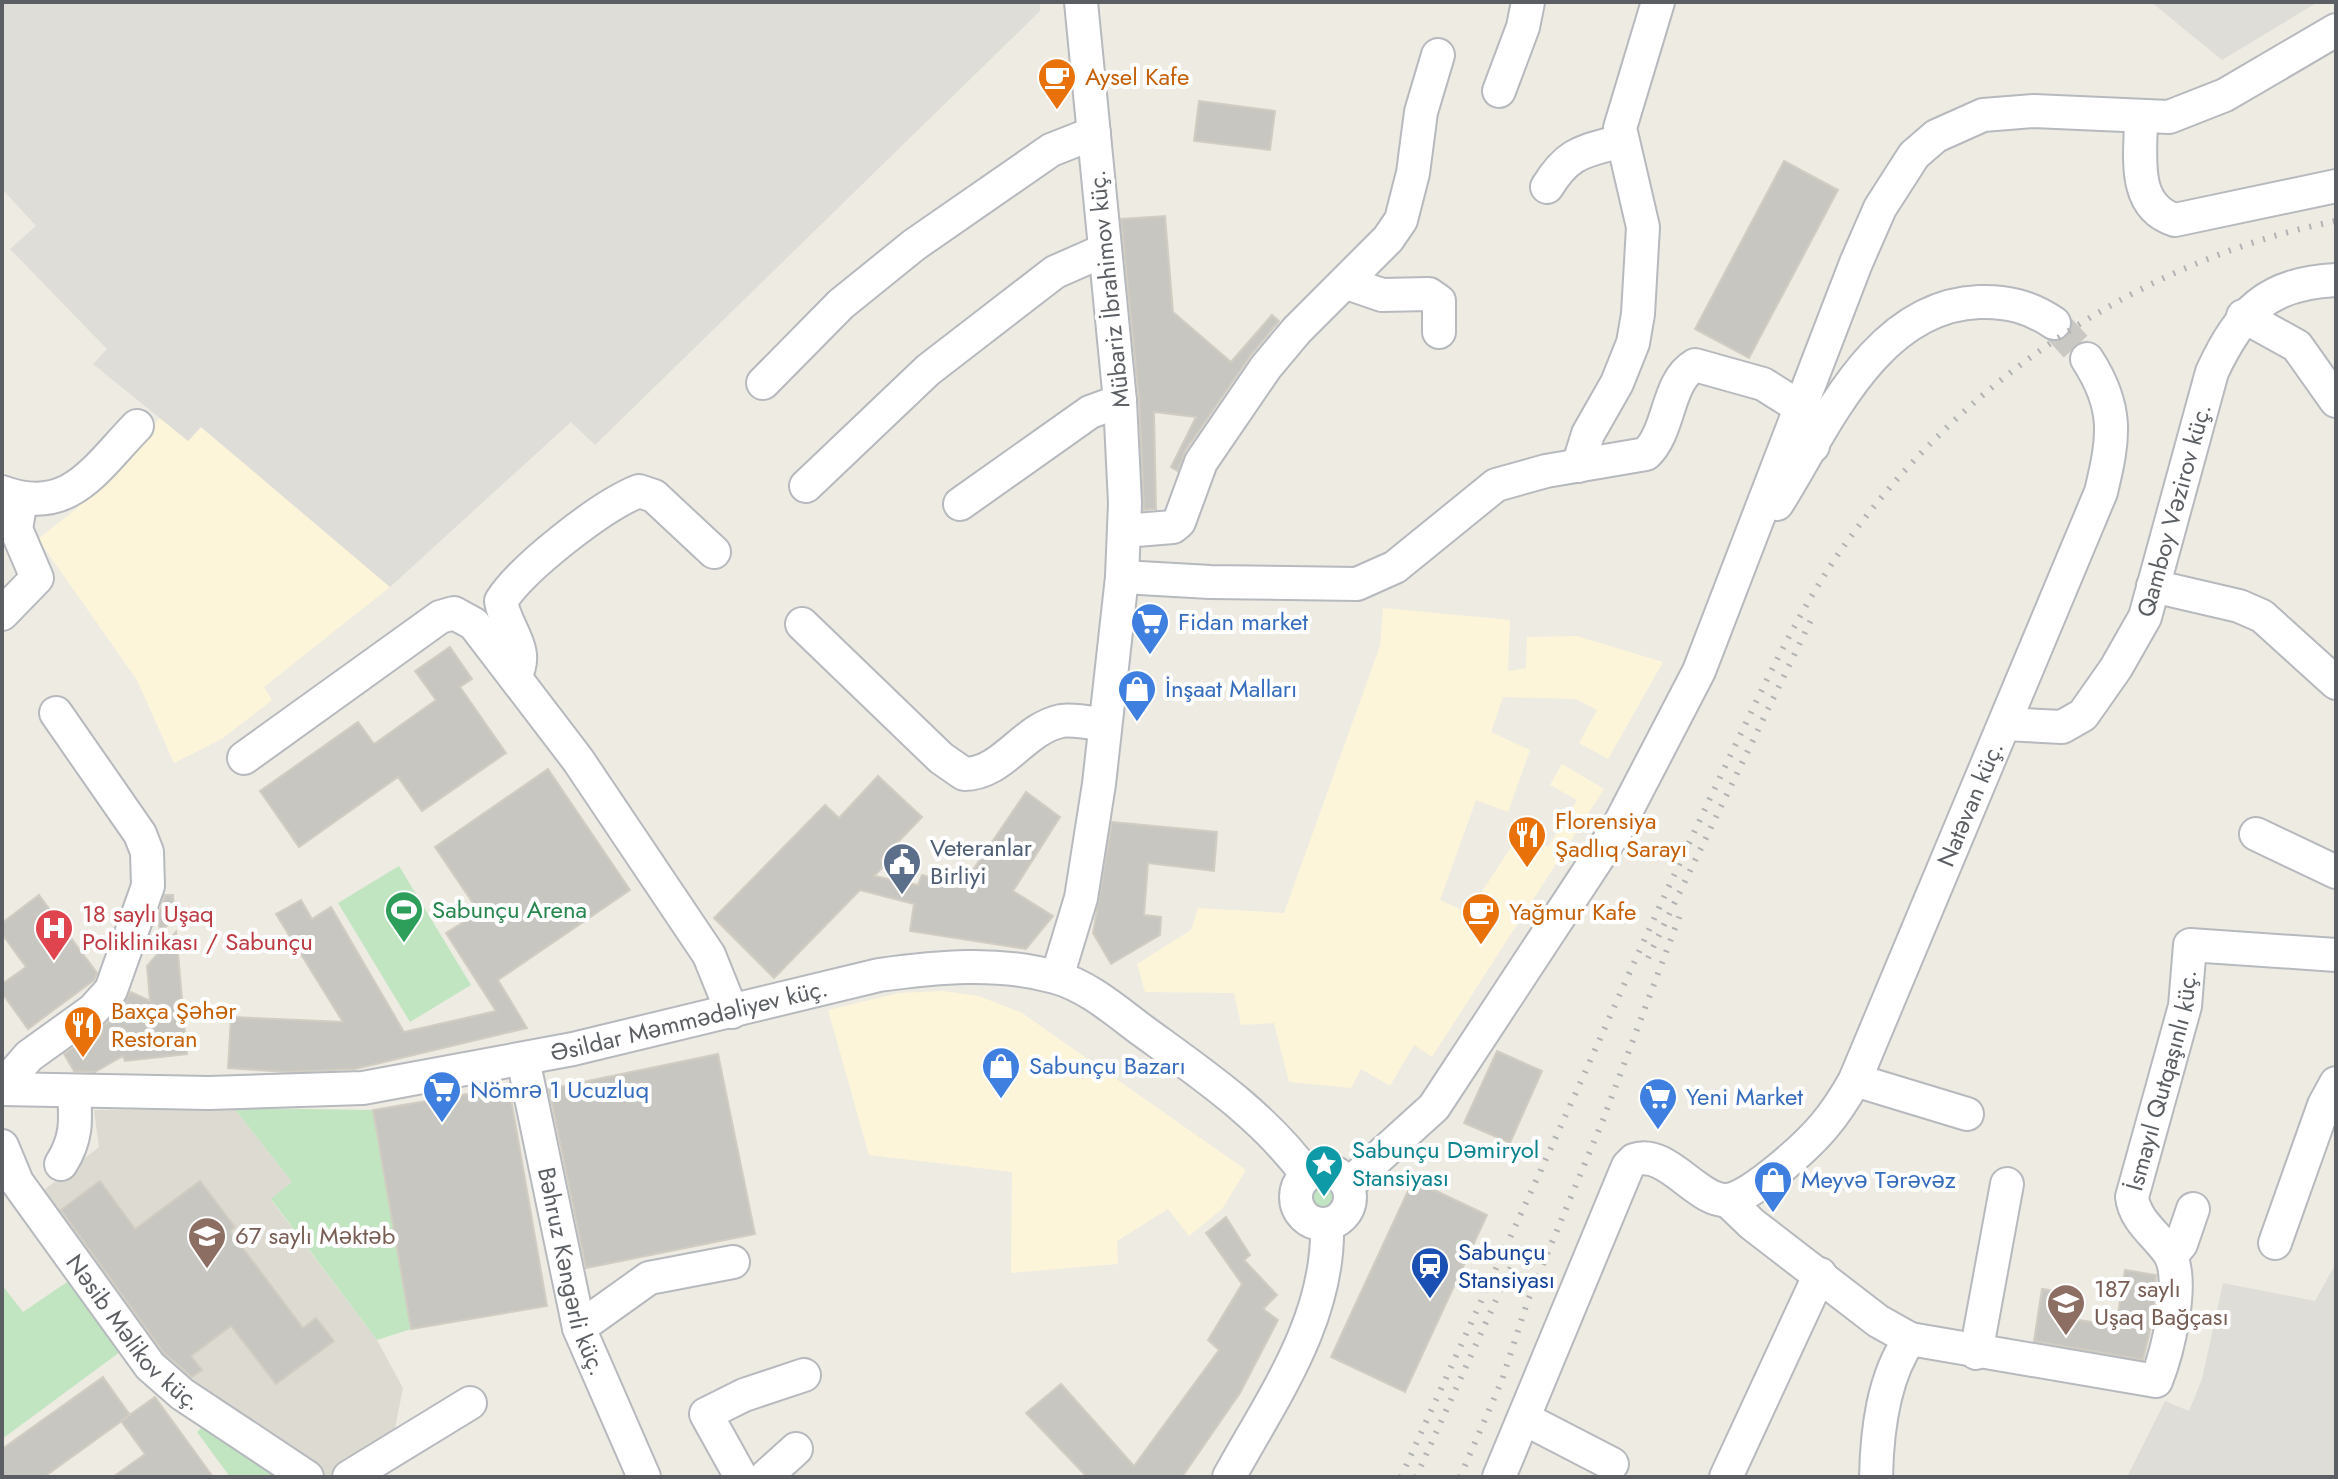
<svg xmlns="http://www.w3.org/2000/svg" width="2338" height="1479" font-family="Jost,sans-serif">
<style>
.commercial{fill:#fdf5d9}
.industrial{fill:#dfddd7}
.education{fill:#dddad1}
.green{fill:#c0e5c0}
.building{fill:#c8c6c0;stroke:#d2cdc2;stroke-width:2}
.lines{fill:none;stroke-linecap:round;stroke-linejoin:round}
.minor-tunnel{stroke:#c9c8c3;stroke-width:32;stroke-dasharray:32 16;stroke-linecap:butt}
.minor-casing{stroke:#b6b9bd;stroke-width:36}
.minor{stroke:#fff;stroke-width:32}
.rail{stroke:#b2b3b3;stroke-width:6;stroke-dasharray:2 10;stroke-linecap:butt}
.labels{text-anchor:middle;stroke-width:8;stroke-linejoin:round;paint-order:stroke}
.food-label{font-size:24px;fill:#c56008;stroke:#fff;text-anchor:start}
.street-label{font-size:24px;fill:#5b5f63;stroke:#fff}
.shop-label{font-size:24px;fill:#366cbe;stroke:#fff;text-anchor:start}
.service-label{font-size:24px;fill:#4e5e75;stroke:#fff;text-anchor:start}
.leisure-label{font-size:24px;fill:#27864d;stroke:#fff;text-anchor:start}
.health-label{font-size:24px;fill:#be3a42;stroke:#fff;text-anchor:start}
.culture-label{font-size:24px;fill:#0d838f;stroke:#fff;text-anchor:start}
.education-label{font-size:24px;fill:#785e54;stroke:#fff;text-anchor:start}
.transit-label{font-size:24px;fill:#164399;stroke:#fff;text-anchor:start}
</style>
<rect width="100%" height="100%" fill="#eeebe3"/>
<path class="commercial" d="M160 418 188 441 201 427 390 587 264 687 272 700 223 738 174 763 137 680 38 539 76 509Z
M1383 608 1510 620 1508 671 1526 668 1527 637 1577 636 1663 662 1608 759 1579 743 1597 710 1576 699 1503 697 1491 732 1530 750 1508 812 1476 800 1440 900 1468 913 1521 832 1548 847 1577 800 1550 785 1562 764 1604 789 1432 1057 1414 1045 1390 1086 1361 1069 1351 1088 1289 1082 1274 1023 1241 1025 1234 993 1145 992 1137 964 1191 930 1198 908 1284 913 1380 646Z
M943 991 979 996 1022 1013 1246 1170 1222 1209 1189 1236 1168 1209 1117 1241 1118 1264 1011 1273 1012 1172 869 1155 828 1010 899 993Z"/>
<path class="industrial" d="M2 2H1040V11L595 445 571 422 390 587 201 427 188 441 93 364 107 349 10 249 36 226 2 189Z
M2151 2H2318L2222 60Z
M2336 1263V1477H2127L2165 1401 2189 1411 2202 1379 2223 1283 2315 1301Z"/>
<path class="education" d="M234 1108 292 1182 271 1200 377 1340 403 1388 393 1438 328 1477 168 1375 35 1197 99 1147 94 1110Z"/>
<path class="green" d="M399 866 471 985 410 1022 338 903Z
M234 1108 373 1110 411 1329 377 1340 271 1199 292 1182Z
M1308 1198a16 16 0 1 1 32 0a16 16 0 1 1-32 0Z
M70 1280 120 1352 2 1439V1285L23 1312Z
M204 1425 287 1477H230L197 1432Z"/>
<path class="building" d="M1199 101 1275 111 1270 150 1194 141Z
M1784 161 1838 190 1749 358 1695 329Z
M1165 216 1173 312 1231 362 1272 315 1279 321 1250 356 1185 451 1178 471 1171 467 1196 417 1154 412 1156 509 1144 510 1139 399 1121 219Z
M450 647 472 679 460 687 506 753 422 811 398 777 299 847 260 791 358 722 374 744 436 700 415 671Z
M548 769 630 890 498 980 527 1028 355 1069 285 1072 228 1068 231 1017 343 1022 276 914 301 900 312 919 331 907 404 1032 496 1011 446 933 479 912 435 847Z
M878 776 922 817 881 860 886 864 874 876 918 885 922 875 962 886 1026 792 1060 817 1013 891 1053 916 1026 949 910 931 914 904 860 890 774 978 714 918 825 805 839 818Z
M1112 822 1217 832 1214 871 1148 863 1144 915 1161 917 1160 935 1111 964 1093 933Z
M39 895 97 973 94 980 28 1029 2 993V984L26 967 2 934V923Z
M165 895H173L175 920 160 931 158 916Z
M176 932 187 1054 125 1061 123 1056 95 1072 74 1071 64 1054 107 1023 131 992 150 1001 147 966Z
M1497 1051 1542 1071 1510 1143 1464 1123Z
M718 1054 755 1234 586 1268 549 1089Z
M509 1087 547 1306 411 1329 373 1110Z
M1413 1180 1487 1215 1405 1392 1331 1357Z
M100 1181 135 1229 200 1181 235 1227 230 1231 303 1328 316 1318 334 1341 276 1384 231 1326 191 1356 202 1370 192 1377 164 1353 61 1210Z
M1226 1217 1250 1255 1244 1260 1277 1295 1263 1309 1278 1320 1240 1393 1182 1477H1087L1026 1413 1061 1384 1134 1466 1219 1350 1208 1340 1242 1284 1206 1233Z
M2125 1270 2156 1275 2154 1314 2143 1360 2034 1341 2042 1289 2077 1294 2073 1319 2116 1326Z
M103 1377 130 1415 44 1477H2V1449Z
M155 1397 213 1477H113L145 1454 121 1421Z"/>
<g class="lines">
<path class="minor-tunnel" d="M2054 323 2087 359"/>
<g class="minor-casing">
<g id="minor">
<path d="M1499 91 1523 27 1528 2"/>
<path d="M2141 117C2141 155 2131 206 2175 220L2336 186"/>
<path d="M1547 187C1569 151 1583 152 1621 141"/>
<path d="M1347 283 1382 295 1429 294 1439 301V332"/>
<path d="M2243 316 2297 346 2336 401"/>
<path d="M763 383 841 304 914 245 1051 150 1094 133"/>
<path d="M1578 466 1588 434 1617 383 1633 343 1638 314 1643 227 1620 128 1658 2"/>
<path d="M806 486 928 370 1055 272 1105 250"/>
<path d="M2 492C69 517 95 469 137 426"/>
<path d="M960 504 1090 412 1120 401"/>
<path d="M1777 504C1825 428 1874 306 1979 302 2008 301 2030 307 2054 323"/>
<path d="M1124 531 1173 527 1179 522 1201 462 1266 367 1297 330 1388 239 1401 220 1413 173 1421 112 1438 55"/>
<path d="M1122 577 1210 582 1357 584 1395 567 1496 485 1546 471 1646 454C1671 430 1666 382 1695 365L1763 384 1798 406 1800 432 1813 446"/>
<path d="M2153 586 2239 606 2262 616 2336 683"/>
<path d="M2 614 37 578 16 529 21 500"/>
<path d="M802 624 941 758 964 774C1003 774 1023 729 1061 721 1076 719 1091 723 1105 725"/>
<path d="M515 676C531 649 505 629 501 601 522 568 601 506 639 491L654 496 714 552"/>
<path id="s1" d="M2005 724 2062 727 2083 715 2116 668 2145 617 2212 372C2240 312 2267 283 2336 280"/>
<path d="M244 758 440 617 454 613 474 624 578 760 709 955 732 1012"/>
<path d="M2256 834 2336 872"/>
<path d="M1057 977 1081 898 1099 784 1122 577 1125 503 1120 401 1081 2"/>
<path id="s2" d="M523 1059 579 1328 644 1477"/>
<path d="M1855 1080 1967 1114"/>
<path d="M2 1087 29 1056 93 1010 111 990 148 886 147 852 140 834 56 713"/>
<path id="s3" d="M2 1089 209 1093 363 1088 573 1049 879 975C937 967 998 961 1055 977 1088 986 1116 1011 1143 1031 1202 1074 1263 1115 1307 1175"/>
<path id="s4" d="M2 1146 17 1182 150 1366 182 1394 307 1477"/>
<path d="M61 1164C77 1139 76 1121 74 1092"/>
<circle cx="1323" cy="1197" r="27"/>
<path d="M1348 1185 1434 1107 1618 827 1699 671 1856 263 1880 208 1914 155 1936 136 1983 115 2034 111 2169 117 2225 95 2336 30"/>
<path d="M1727 1200 1752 1224 1878 1321 1910 1339C1883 1377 1877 1431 1876 1477"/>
<path d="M2275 1243 2324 1105 2336 1083"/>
<path d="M2171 1256 2181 1244 2193 1209"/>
<path d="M579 1328 649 1278 733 1262"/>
<path id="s5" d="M1910 1339 2156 1381C2167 1354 2186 1279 2169 1253 2156 1234 2135 1221 2132 1197L2185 1006 2190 945 2336 955"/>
<path d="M1976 1353 2007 1184"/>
<path d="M1525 1419 1612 1464"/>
<path d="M349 1477 470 1403"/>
<path d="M741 1477 706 1414 744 1395 804 1375"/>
<path d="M765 1477 796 1449"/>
<path d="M1229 1477C1273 1397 1330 1319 1327 1224"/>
<path id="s6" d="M1499 1477 1628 1166 1634 1160C1667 1148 1697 1202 1727 1200 1751 1198 1808 1145 1824 1126 1836 1112 1846 1096 1855 1080L2101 492C2114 438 2119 408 2087 359"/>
<path d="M1726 1477 1820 1274"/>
</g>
</g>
<use href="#minor" class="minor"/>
<path class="rail" d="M1648 958 1811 620
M1401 1477C1472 1320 1545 1163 1615 1005 1653 920 1692 836 1732 752 1770 673 1807 592 1861 523 1977 372 2148 258 2336 221
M1416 1477 1515 1258
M1460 1477 1502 1380 1528 1300 1603 1120 1680 915"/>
</g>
<defs>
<g id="cafe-pin" transform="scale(2)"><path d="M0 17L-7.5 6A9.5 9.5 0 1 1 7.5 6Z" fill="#e8710a" stroke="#fff"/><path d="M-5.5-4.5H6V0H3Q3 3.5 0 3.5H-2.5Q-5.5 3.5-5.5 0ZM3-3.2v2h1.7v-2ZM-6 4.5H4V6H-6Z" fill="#fff"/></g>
<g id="supermarket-pin" transform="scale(2)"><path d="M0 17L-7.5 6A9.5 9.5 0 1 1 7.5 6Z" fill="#3f7fe0" stroke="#fff"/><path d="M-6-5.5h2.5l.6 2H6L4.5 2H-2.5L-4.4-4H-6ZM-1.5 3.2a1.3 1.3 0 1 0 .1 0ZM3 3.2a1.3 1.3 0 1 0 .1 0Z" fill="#fff"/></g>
<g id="shop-pin" transform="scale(2)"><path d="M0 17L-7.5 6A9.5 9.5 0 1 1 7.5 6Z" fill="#3f7fe0" stroke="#fff"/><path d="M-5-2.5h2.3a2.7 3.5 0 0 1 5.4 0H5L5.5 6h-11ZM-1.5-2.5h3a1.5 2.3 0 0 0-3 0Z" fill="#fff"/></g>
<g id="restaurant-pin" transform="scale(2)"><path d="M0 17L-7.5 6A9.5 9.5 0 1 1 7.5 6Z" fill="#e8710a" stroke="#fff"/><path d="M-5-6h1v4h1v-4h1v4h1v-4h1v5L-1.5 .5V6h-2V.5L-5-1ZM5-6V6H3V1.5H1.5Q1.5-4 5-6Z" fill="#fff"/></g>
<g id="civic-pin" transform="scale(2)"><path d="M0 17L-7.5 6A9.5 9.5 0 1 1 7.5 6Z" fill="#5c6f8a" stroke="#fff"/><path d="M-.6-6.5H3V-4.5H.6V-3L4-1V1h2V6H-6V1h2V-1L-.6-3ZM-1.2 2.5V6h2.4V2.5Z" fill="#fff"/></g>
<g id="stadium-pin" transform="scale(2)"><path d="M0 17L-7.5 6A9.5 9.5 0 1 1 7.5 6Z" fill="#2e9e5b" stroke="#fff"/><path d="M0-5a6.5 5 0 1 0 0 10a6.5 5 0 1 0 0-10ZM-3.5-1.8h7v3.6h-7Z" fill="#fff"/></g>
<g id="hospital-pin" transform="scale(2)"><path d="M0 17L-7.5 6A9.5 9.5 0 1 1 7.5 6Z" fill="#e0444e" stroke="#fff"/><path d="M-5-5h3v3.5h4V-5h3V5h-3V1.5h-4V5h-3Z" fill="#fff"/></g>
<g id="sight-pin" transform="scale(2)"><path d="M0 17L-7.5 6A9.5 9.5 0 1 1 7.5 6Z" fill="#0f9aa8" stroke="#fff"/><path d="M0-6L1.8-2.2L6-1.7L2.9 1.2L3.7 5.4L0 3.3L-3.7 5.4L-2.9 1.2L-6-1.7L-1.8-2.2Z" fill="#fff"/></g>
<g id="school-pin" transform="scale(2)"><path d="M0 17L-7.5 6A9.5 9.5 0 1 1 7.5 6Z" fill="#8d6e63" stroke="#fff"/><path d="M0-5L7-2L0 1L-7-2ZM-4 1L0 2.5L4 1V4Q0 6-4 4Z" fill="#fff"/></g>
<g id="station-pin" transform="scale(2)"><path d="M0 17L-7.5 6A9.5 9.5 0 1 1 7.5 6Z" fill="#1a4fb4" stroke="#fff"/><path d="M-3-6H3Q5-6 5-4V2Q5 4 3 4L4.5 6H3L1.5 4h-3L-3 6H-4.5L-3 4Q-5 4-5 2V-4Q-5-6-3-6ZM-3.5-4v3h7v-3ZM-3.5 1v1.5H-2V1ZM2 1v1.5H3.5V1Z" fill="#fff"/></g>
</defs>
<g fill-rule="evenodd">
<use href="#cafe-pin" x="1057" y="77"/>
<use href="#supermarket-pin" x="1150" y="622"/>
<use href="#shop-pin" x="1137" y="689"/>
<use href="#restaurant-pin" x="1527" y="835"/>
<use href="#civic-pin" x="902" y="862"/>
<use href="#stadium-pin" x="404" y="910"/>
<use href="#cafe-pin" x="1481" y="912"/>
<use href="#hospital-pin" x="54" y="928"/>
<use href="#restaurant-pin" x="83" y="1025"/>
<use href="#shop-pin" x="1001" y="1066"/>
<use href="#supermarket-pin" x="442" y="1090"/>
<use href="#supermarket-pin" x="1658" y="1097"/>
<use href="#sight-pin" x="1324" y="1164"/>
<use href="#shop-pin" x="1773" y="1180"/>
<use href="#school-pin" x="207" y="1236"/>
<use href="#station-pin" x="1430" y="1266"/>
<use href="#school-pin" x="2066" y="1303"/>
</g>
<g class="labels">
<g class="food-label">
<text x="1085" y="85">Aysel Kafe</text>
<text x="1555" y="829">Florensiya<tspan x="1555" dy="28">Şadlıq Sarayı</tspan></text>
<text x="1509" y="920">Yağmur Kafe</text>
<text x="111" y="1019">Baxça Şəhər<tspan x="111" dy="28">Restoran</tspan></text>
</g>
<g class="street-label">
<text transform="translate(1109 289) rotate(-96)" y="8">Mübariz İbrahimov küç.</text>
<text dy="8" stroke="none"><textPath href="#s1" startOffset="308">Qamboy Vəzirov küç.</textPath></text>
<text dy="8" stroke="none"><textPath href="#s6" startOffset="928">Natəvan küç.</textPath></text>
<text dy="8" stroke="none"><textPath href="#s3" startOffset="694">Əsildar Məmmədəliyev küç.</textPath></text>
<text dy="8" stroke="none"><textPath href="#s5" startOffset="570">İsmayıl Qutqaşınlı küç.</textPath></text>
<text dy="8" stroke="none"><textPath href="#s2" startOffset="218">Bəhruz Kəngərli küç.</textPath></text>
<text dy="8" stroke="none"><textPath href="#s4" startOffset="230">Nəsib Məlikov küç.</textPath></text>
</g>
<g class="shop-label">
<text x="1178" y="630">Fidan market</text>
<text x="1165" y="697">İnşaat Malları</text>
<text x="1029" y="1074">Sabunçu Bazarı</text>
<text x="470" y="1098">Nömrə 1 Ucuzluq</text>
<text x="1686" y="1105">Yeni Market</text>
<text x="1801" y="1188">Meyvə Tərəvəz</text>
</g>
<g class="service-label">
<text x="930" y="856">Veteranlar<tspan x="930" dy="28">Birliyi</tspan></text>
</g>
<g class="leisure-label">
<text x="432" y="918">Sabunçu Arena</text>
</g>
<g class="health-label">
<text x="82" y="922">18 saylı Uşaq<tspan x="82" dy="28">Poliklinikası / Sabunçu</tspan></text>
</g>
<g class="culture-label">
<text x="1352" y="1158">Sabunçu Dəmiryol<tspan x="1352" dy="28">Stansiyası</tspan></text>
</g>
<g class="education-label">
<text x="235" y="1244">67 saylı Məktəb</text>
<text x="2094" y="1297">187 saylı<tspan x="2094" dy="28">Uşaq Bağçası</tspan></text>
</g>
<g class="transit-label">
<text x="1458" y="1260">Sabunçu<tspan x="1458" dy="28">Stansiyası</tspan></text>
</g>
</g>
<rect width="2338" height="1479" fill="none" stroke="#5b5f63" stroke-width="8"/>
</svg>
